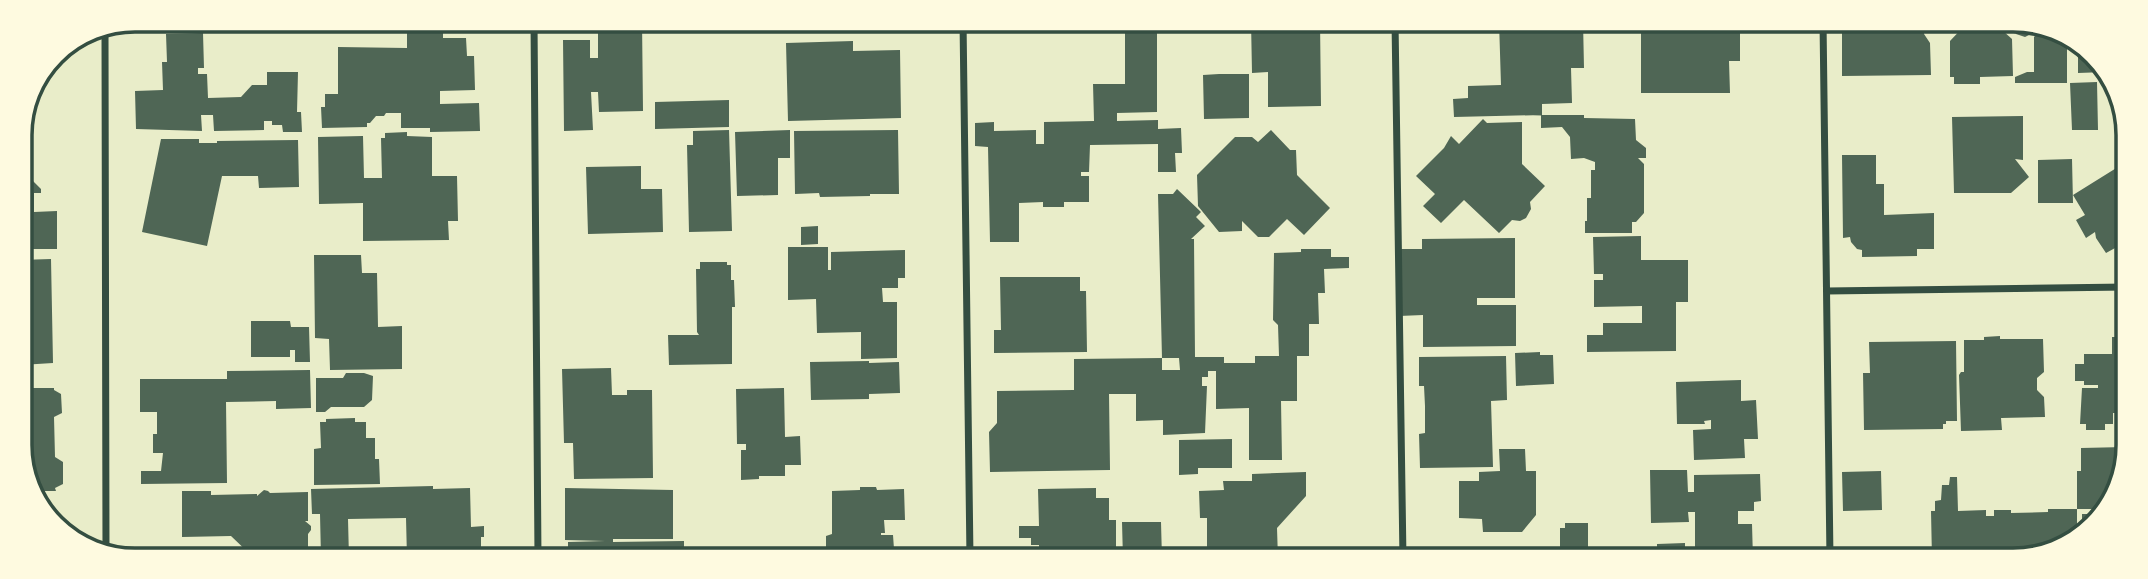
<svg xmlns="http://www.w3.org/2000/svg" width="2148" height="579" font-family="'Nunito Sans',sans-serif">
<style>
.building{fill:#4f6655;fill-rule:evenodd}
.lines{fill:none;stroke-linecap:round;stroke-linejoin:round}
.minor{stroke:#344e41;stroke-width:7}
.rim{fill:none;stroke:#344e41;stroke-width:3.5}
</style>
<rect width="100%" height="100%" fill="#e9edc9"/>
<path class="building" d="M598 20H642L643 111 599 112 598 92H591L593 130 564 131 563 40H590V58H598Z
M1125 20H1157V112L1117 113V121L1158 120V129L1181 128 1182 153H1175L1176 172H1158V144L1090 145 1089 172H1081V176H1089V202H1064V207H1043V202L1019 203V242H990L988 147 975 146V123L994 122V131L1036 130V144H1044V122L1094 121 1093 84H1125Z
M1251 21H1320L1321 106 1268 107V72L1252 73Z
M1499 21H1583L1584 68H1571L1572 103 1542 104V115L1454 117 1453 99 1468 98V86L1501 85Z
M1842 21H1924V34L1930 43 1931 75 1842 76Z
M2014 22H2036L2041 24 2031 34 2025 37 2016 34 2013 24Z
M1675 23V31L1740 30V61H1729L1730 93H1641V25Z
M1967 23H1994L2012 39 2013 76 1980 77V84H1954V77H1950V41Z
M2044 26 2067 38V83H2015V77L2027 72H2034V37Z
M443 31V38H466L467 56H474L475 90 440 91V104L479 103 480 131 430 132V128H401V113H386L384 116H376L370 123H367V127L322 128 321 107H325V94H338V47L407 48V32Z
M203 33 204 68H198V74H207L208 98 241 97 252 85H267V72H298L297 112H301L302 132H283L282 125H272V121H264V130L214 131 213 115H201L202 131 136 129 135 91 163 90 162 62H167L166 34Z
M2070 40 2095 53 2105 72 2078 73V46H2070Z
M853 41V51L900 50 901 118 788 121 786 43Z
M1219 74H1249V118L1204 119 1203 75Z
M2097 82 2098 130H2072L2070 83Z
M729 100V127L655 129V102Z
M1541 115H1584V118L1635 119 1636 140 1646 148V158H1638L1644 164V213L1636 222H1632V233H1585V221H1587V198H1591V170H1595V162L1584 158 1571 159 1570 137 1562 127 1541 128Z
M2023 116V160L2015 159 2029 177 2011 193H1954L1952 117Z
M1483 119 1487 123 1522 122V164L1545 186 1530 202 1531 209 1526 218 1520 221 1512 220 1499 233 1464 200 1441 223 1423 206 1435 194 1416 176 1444 148 1451 136 1459 144Z
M729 130 732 231 689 232 687 145H693V131Z
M790 130V158H778V195L737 196 735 132Z
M898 130 899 194H870V196L820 197 819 193 795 194 794 131Z
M1271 130 1290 150H1296L1297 175 1330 208 1304 235 1287 219 1269 237H1258L1242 221V231L1219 232 1198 206 1197 175 1235 137H1252L1258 142Z
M407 132V136L432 137V176H457L458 221H448L449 240 363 241V203L319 204 318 137 363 136 364 178H382L381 138H385V133Z
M161 139H199V143H217V141L298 140 299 187 259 188 258 176H222L207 246 142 232Z
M1842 155H1876V184H1884V215L1934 213V249H1917V256L1862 257V250L1857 249 1851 242 1850 237 1843 238Z
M2072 159 2073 203H2038V160Z
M20 161H27V179H31L41 189V193H34V212L57 211V249H20Z
M2126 162V214L2118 219 2121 224 2117 227 2126 242 2106 253 2096 238 2095 232 2086 238 2076 220 2085 215 2073 195Z
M641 166V189H662L663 232 588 234 586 167Z
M1177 189 1201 212 1196 217 1205 226 1191 239H1194L1195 357H1224V363H1255V356H1279L1278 325 1273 320 1274 253 1301 252V249H1331V257H1349V268L1324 269 1325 293H1318L1319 324H1309V356H1297V401H1281L1282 460H1249V408L1216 409V371H1208V377H1202V386H1207L1205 433 1163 435V420L1136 421V394H1109L1110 470 990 472 989 432 997 423V391L1074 390V359L1162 358 1158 194H1173ZM1162 358H1179L1180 370H1162Z
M818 226V244L801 245V227Z
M1641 236V260H1688V302H1676V351L1587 352V335H1603V323H1642V306L1594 307V280H1603V274H1594L1593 237Z
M1515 238V298H1477V305H1516V346L1423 347V315L1399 316 1398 249H1422V239Z
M788 247H828V270H831V252L905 250V278H898V288H882L883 302H897V358L861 359V332L817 333 816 299 788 300Z
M314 255H361L362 273H377L378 327 402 326V369L330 370 329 339 315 338Z
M51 259 53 363 21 365 20 260Z
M700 262H727V265H731V280H734L735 307H732V364L669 365 668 335H699L697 332 696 269H700Z
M1000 277H1080V291H1086L1087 352 994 353V330H1001Z
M251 321H290L291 327H309L310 362H295V350H290V357H251Z
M2000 336V339H2043L2044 372 2037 378V390L2044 397 2045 417 2001 418 2002 430 1961 431 1959 375 1961 372H1964V340H1984V337Z
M2112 337H2126V407H2121V413H2113V424H2105V430H2086V424H2080L2082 388H2098V385H2084V381H2075V364H2084V354H2112Z
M1956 341 1957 421H1946V424H1943V429L1864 430 1863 373H1870L1869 342Z
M1540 352V355H1553L1554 384 1516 386 1515 353Z
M1506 356 1507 400 1491 401 1493 467 1420 468 1419 434 1425 433V406L1424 386H1419V357Z
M869 361V363L899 362 900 393 869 394V399L811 400 810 362Z
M611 368 612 395H627V390H652L653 478 574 479 573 443H564L562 369Z
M310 370 311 408 276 409V401L226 402 227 483 141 484V471H161L163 453H153V434H157V412H140V379H227V371Z
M346 373H364L373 376 372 400 364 407H331L325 412H316V378H343Z
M1741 380V401L1756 400 1758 439H1744L1745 458 1694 460 1693 430 1711 429V420L1704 421 1705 424H1677L1676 382Z
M21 388H54V390L61 394 62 413 54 417 55 457 63 462V484L55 488 56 491H34L22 467Z
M784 388 785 437 800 436 801 465H785V476H759V479L741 480V450H746V444H737L736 389Z
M355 418V422H366V438H375V459H379L380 484 314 485V449L321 448 320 422H326V419Z
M1232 439V468H1198V474L1179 475V440Z
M2125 447V469L2102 509H2077V471H2081V448Z
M1499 449H1525L1526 471H1536V515L1522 532H1483L1482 519 1459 518V481H1479V472L1500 471Z
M1650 470H1687L1688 492H1694V475L1760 474 1761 501 1754 502V511H1738V524H1752L1753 559H1657V544L1685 543V548H1695V512H1688L1689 522 1651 523Z
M1881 471 1882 510 1843 511 1842 472Z
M1306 472V496L1277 528 1278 559H1228V550H1207V518H1200L1199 491 1224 490 1223 481H1252V474Z
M1950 477H1957L1958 511 1986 510V516H1994V510H2011V513L2048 512V509H2077V536L2020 560 1968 559V556H1959L1960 559H1932L1931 511H1935V501L1941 500 1942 485H1949Z
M433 486V489L470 488 471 527 484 526V537H481V558H407L406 518 348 519 349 558H321L320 514H312L311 489Z
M860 487H876L877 490 904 489 905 520H884L885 533H881V535H893L894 549H901L902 558H826V536L832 534V491L860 490Z
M565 488 673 490V539H613V542L684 541V558H568V542L605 541 565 540Z
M1096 488V498H1109V520H1116V553H1089V559L1060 558V555H1039V545H1031V538H1019V526H1039L1038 489Z
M264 490 268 491 270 493 308 492V521H305L311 526V530L308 534V553L304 558H254L231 536 182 537V491H211V495L257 494V496Z
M2082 514H2099L2089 531 2082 534Z
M1122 522H1161L1162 559H1123Z
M1565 523H1588V559H1538V556H1560V528H1565Z"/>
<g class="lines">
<path class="minor" d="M534 20 538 558
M963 20 970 558
M1395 21 1403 559
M1823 21 1830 559
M105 32 106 554
M1827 291 2126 287"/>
</g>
<path d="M0 0H2148V579H0ZM135 32H2013A103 103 0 0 1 2116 135V445A103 103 0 0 1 2013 548H135A103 103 0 0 1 32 445V135A103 103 0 0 1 135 32Z" fill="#fefae0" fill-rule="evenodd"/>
<path class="rim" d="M135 32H2013A103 103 0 0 1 2116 135V445A103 103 0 0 1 2013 548H135A103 103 0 0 1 32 445V135A103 103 0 0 1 135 32Z"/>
</svg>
